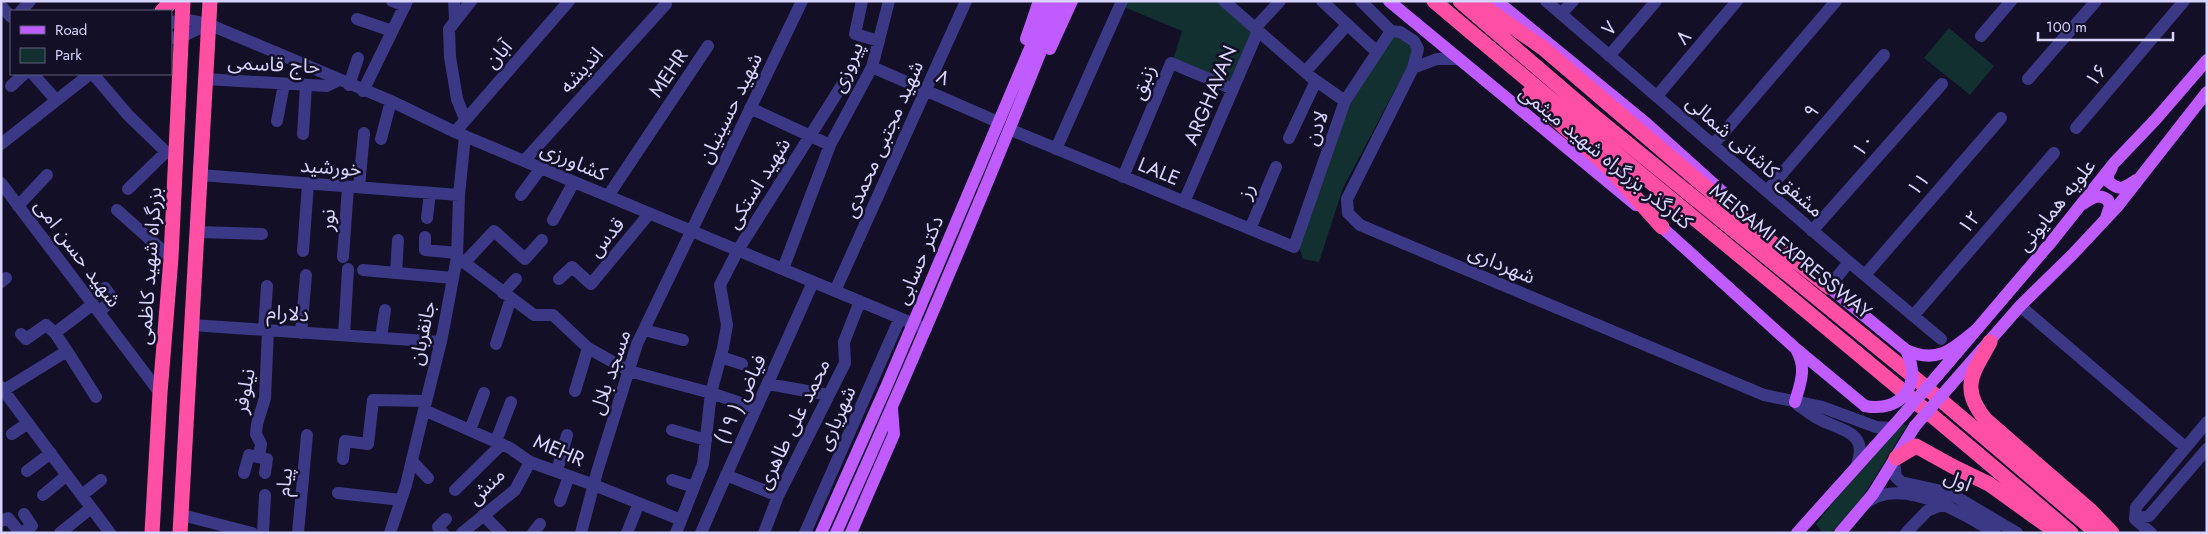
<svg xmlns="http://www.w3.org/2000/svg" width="2208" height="534" font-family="Jost,'Noto Sans Arabic',sans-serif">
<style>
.green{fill:#11302f}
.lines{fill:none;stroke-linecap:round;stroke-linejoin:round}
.minor{stroke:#3b3886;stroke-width:12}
.major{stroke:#c05bff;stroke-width:12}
.highway{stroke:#ff4fa5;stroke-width:15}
.major-bridge{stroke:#c05bff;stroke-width:12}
.labels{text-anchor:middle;stroke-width:5;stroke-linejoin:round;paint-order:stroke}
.street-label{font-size:20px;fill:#d8d4ff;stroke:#120f26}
</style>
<rect width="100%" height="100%" fill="#120f26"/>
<path class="green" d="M1126 1H1218L1254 32 1232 84 1173 60 1182 31 1124 7Z
M1949 28 1994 66 1970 95 1924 58Z
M1400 35 1416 50 1343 188 1319 262 1303 259 1299 247 1350 104 1391 36Z
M1904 424 1907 426C1881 464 1866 500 1831 533L1821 531 1816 524 1876 450Z"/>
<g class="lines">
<path class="minor" d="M392 1 405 6
M454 1 455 20
M862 1 855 34 879 41
M1224 1 1312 78 1345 101
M1322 1 1377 52
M1361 1 1391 31 1400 32 1414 41 1418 49 1413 68 1347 199 1348 213 1360 225 1764 395 1822 407 1876 427 1892 428
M1546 1 1849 262 1941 339
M1 6 11 17
M21 11 30 1
M1561 14 1573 1
M357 19 392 31
M171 23 183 19 208 24 391 101 455 132 926 329
M1255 28 1280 1
M1981 36 2011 1
M171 38 183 36 208 24
M1609 56 1656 1
M872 67 998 122
M1413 68 1437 59H1457
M1305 72 1347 25
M33 74 56 100
M93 74 128 115 166 152 177 155
M205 79 327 86 339 80
M2028 79 2096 1
M349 85 358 58
M11 86 24 74
M363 91 407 1
M1657 96 1737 1
M750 108 830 145 872 67 889 1
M465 119 457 99 450 57 449 29 471 1
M277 121 284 84
M2076 128 2184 1
M1011 130 1294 247 1345 101 1391 31
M455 132 569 1
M303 134 306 85
M1289 138 1316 81
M381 139 391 101
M1 144 90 74
M1713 145 1836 1
M1056 149 1122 1
M524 161 666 4
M200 175 459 195
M1123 177 1171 63 1233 89
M1 183 160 393
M359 187 364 133
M128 189 166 152
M1767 191 1884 55
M521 195 541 168
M608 196 708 46
M1184 202 1258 31
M18 206 47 175
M117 210 171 258
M427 218 430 193
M553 220 574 182
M1250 229 1276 167
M1812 231 1942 84
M197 232 262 234
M425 237V250L457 253
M303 251 308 184
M343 257 348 187
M457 257 534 315H553L588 348 629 371 711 393 755 408
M464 263 494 231 525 259 542 240
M783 269 830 145
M363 270 453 278
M396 273 398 240
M1865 275 2001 118
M559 279 572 267 591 284 649 214
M1 282 6 278
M1829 287 1849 262
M835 291 966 1
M503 293 516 279
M2020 306 2185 447
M99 312 113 299 105 288
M1913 316 2054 153
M192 325 441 342
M264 330 267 286
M644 330 683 340
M301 333 306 275
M21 334 26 339 46 325 55 333
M344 335 348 269
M381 338 385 310
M496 344 511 298
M67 351 96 397
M721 357 742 364
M768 384 829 395
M1 387 110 533
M575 391 588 348
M1 392 67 351 55 333 93 304
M1797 404C1804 409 1811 415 1819 419 1841 431 1869 431 1857 465
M424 410 510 448 530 462 594 485 681 520
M470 430 484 393
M672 430 706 440
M12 434 28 423
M496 441 511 402
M259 457 261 444 256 434 257 424 265 398 268 330
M343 459 345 441 368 444 373 400 426 401
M412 461 428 478
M1894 462 1896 477 1901 482 1937 490 1958 498 2017 533
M27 471 51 453
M557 471 567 435
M244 473 249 455 267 459 265 473
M726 475 778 496
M672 480 694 487
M455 490 502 444
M338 493 401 500
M43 495 67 475
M82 495 101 480
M560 501 569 476
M1865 503C1869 501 1874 498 1879 496 1915 484 1966 515 1995 533
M182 515 252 533
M483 515 501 533
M2135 519 2136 507 2207 422
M2135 519 2149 516 2207 449
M2135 519 2151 533
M1 521 8 518 16 528
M21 533 32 526 24 514
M60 533 91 508
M263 533 265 495
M298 533 307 435
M390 533 406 485 424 410 442 337 457 257 459 195 465 136
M443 533 438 527 446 519
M462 533 515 490 530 462
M533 533 540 524
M581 533 597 472 637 344 802 1
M627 533 639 503
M676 533 703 464 711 393 723 348 727 325 720 285 738 250 844 82
M701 533C737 449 776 366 813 282
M764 533 778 496 845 363 844 342 860 301
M805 533 900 318
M1906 533 1927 511 1944 504"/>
<path class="major" d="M1389 1 1636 205
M1497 1 1647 124 1737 205
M1026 39 1039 1
M1050 49 1072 1
M2112 167 2108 175V181C2120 192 2124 188 2136 180
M2083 204C2092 198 2099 193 2108 200L2110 206 2106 218
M1655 221 1794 347 1865 406
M1823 282 1906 350C1938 365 1954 348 1978 328
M1937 376 2052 241 2114 163 2156 119 2207 60
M1950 386 2020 306 2072 255 2117 207 2207 92
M1795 402C1800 384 1807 369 1797 351
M821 533 887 385 1050 1
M836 533C915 357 990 180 1061 1
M851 533 894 434 892 409
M1797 533 1903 415
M1840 533 1873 494 1915 426"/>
<path class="highway" d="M1434 1C1645 180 1861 353 2071 533
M1460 1 1589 112 1909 373 2097 533
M1476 1 1543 48 1758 232 1829 287
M162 11 172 1
M1528 94 1609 168 1662 227
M1990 342C1973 373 1959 388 1986 420L2091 511 2112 533
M1896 458 1916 446 1952 466 1989 484 2056 532
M152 533 160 393 171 258 183 1
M180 533 210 1"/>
<path class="major-bridge" d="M1865 406C1902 413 1923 384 1906 350
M1903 415 1937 376
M1915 426 1950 386"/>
</g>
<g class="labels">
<g class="street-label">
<text transform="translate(1609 28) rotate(-49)" y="7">۷</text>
<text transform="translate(1683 37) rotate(-50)" y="7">۸</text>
<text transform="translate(498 54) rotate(-49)" y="7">آبان</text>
<text transform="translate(274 64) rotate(3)" y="7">حاج قاسمی</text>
<text transform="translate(847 67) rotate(-67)" y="7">پیروزی</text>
<text transform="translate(581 70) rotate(-48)" y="7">اندیشه</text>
<text transform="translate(668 73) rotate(-56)" y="7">MEHR</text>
<text transform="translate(2096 75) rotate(-50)" y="7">۱۶</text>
<text transform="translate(943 77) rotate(24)" y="7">۸</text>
<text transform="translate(1143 82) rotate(-67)" y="7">زنبق</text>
<text transform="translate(1210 95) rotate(-67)" y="7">ARGHAVAN</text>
<text transform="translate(730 108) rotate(-64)" y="7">شهید حسینیان</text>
<text transform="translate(1811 111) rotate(-49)" y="7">۹</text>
<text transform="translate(1316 128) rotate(-70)" y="7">لادن</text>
<text transform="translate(883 139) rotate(-66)" y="7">شهید مجتبی محمدی</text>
<text transform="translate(1863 145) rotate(-49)" y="7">۱۰</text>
<text transform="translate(1755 156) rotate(41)" y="7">مشفق کاشانی شمالی</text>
<text transform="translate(1606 157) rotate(39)" y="7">کنارگذر بزرگراه شهید میثمی</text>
<text transform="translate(574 161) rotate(23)" y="7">کشاورزی</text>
<text transform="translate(331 167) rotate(4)" y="7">خورشید</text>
<text transform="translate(1159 171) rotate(22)" y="7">LALE</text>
<text transform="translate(758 183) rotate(-58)" y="7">شهید استکی</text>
<text transform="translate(1918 184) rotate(-49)" y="7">۱۱</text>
<text transform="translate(1246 191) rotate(-67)" y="7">رز</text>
<text transform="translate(2056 205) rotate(-51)" y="7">علویه همایونی</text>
<text transform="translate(327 220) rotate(-86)" y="7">نور</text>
<text transform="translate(1969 222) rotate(-49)" y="7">۱۲</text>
<text transform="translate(606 237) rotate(-50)" y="7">قدس</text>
<text transform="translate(1791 251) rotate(39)" y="7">MEISAMI EXPRESSWAY</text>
<text transform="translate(78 253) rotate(53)" y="7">شهید حسن امی</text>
<text transform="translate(919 260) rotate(-67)" y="7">دکتر حسابی</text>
<text transform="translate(1502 264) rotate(23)" y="7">شهرداری</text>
<text transform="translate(149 266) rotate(-86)" y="7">بزرگراه شهید کاظمی</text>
<text transform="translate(288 313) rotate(4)" y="7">دلارام</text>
<text transform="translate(422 333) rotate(-78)" y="7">جانقربان</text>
<text transform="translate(610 372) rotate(-71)" y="7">مسجد بلال</text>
<text transform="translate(244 391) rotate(-80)" y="7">نیلوفر</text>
<text transform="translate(740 399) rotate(-65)" y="7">فیاض ( ۱۹)</text>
<text transform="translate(836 418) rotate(-66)" y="7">شهریاری</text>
<text transform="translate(793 424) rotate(-64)" y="7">محمد علی طاهری</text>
<text transform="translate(559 450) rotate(23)" y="7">MEHR</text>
<text transform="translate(1958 480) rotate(22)" y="7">اول</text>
<text transform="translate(284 482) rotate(-85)" y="7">پیام</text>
<text transform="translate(486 486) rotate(-44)" y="7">منش</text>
</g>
</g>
<rect width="2208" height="534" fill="none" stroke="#d8d4ff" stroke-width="5"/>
<rect x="10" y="10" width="162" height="65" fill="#120f26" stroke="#615e7d"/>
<rect x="20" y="26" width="25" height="8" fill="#c05bff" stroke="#615e7d"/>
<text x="55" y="35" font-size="15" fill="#d8d4ff">Road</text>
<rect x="20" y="48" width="25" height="15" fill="#11302f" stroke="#615e7d"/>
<text x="55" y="60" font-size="15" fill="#d8d4ff">Park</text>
<path d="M2038 32v8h135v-8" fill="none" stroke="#d8d4ff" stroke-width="2.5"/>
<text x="2046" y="32" font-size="15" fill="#d8d4ff" stroke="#120f26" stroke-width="4" paint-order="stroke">100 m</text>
</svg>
